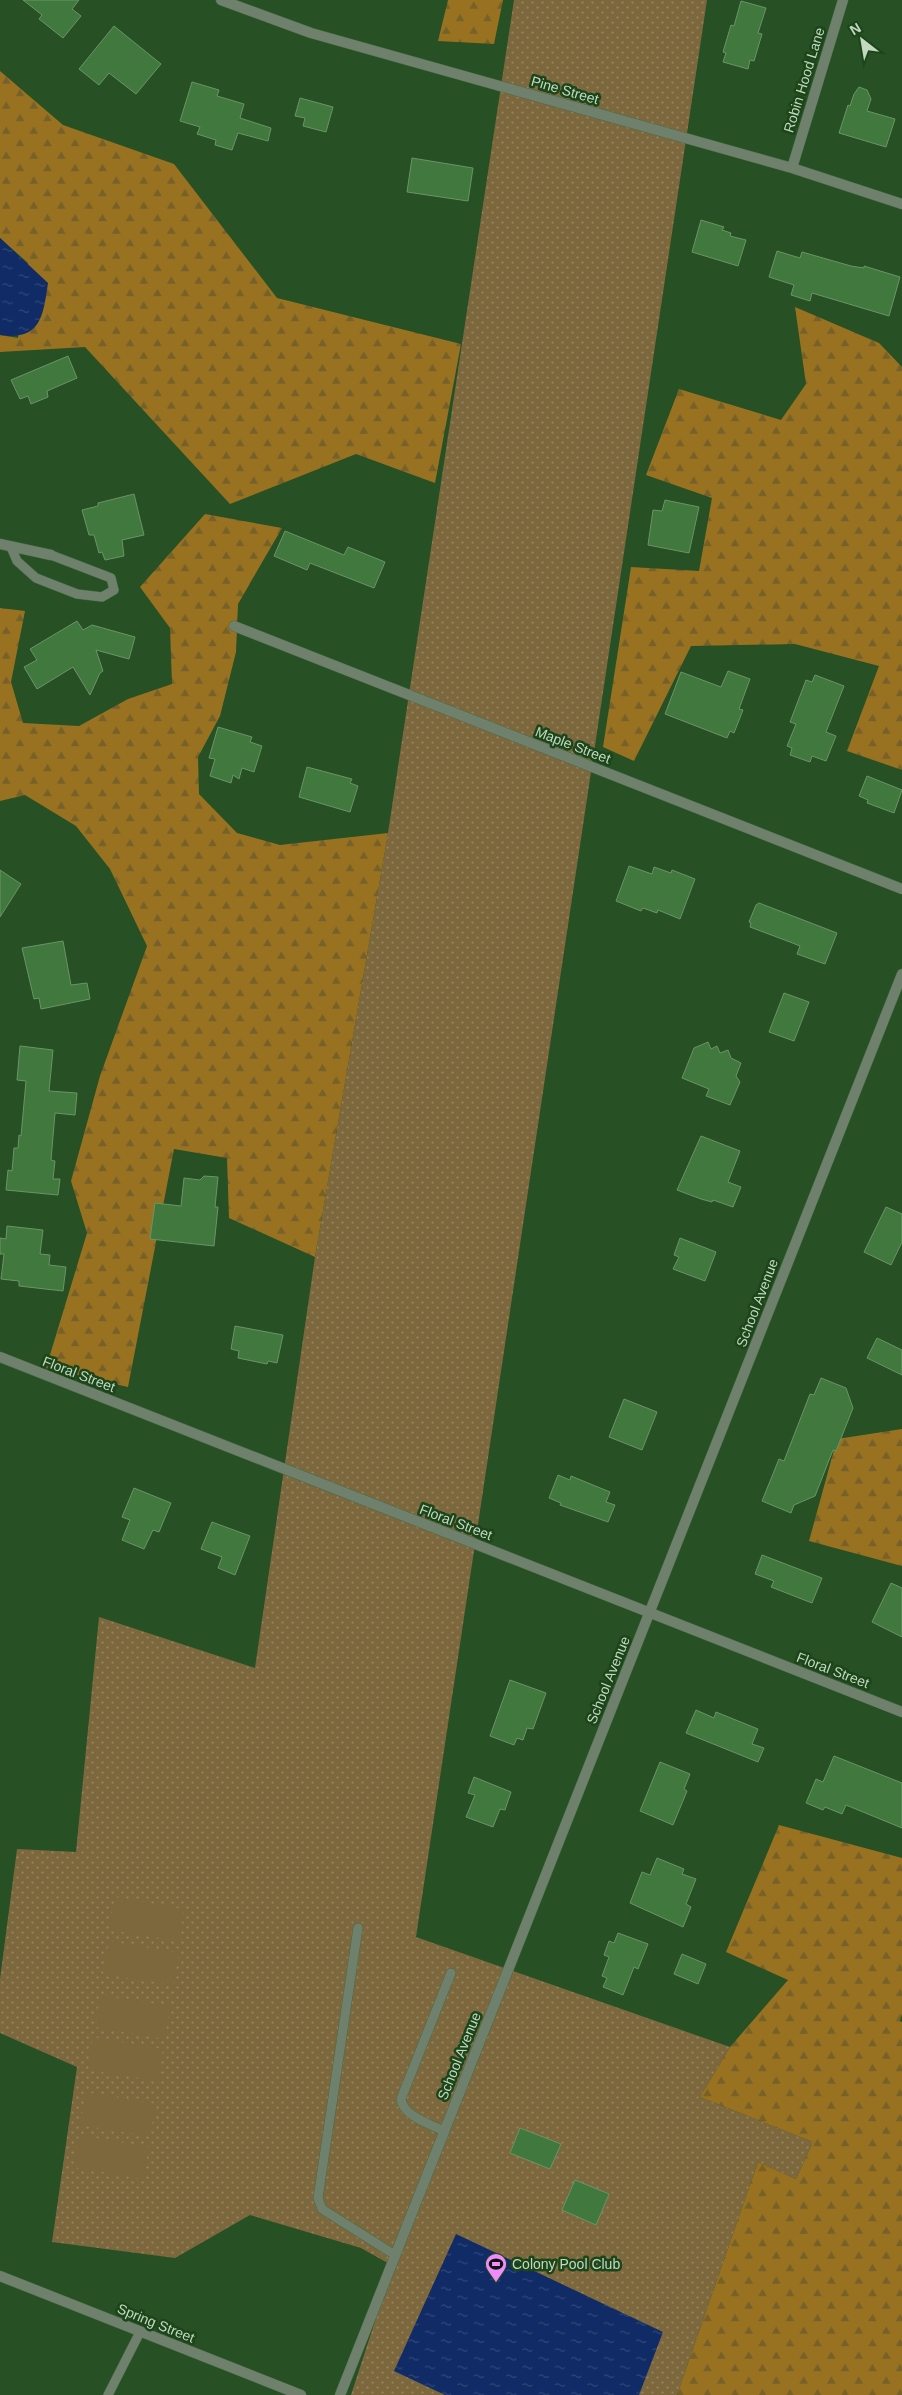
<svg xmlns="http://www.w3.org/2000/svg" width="902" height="2395" font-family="Helvetica,sans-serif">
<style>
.green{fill:url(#green-dots)}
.forest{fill:url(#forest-firs)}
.pitch{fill:#7d683e}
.water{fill:url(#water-ripples)}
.building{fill:#41783e;stroke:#6a9566}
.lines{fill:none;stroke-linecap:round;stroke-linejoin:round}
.service-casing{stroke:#466b44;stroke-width:10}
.minor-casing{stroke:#466b44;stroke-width:11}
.service{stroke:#6f816d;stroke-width:9}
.minor{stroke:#6f816d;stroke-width:10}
.labels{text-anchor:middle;stroke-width:5;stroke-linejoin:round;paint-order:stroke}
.street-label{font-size:14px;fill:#c2d9c0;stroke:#1c451a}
.poi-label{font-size:14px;fill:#c2d9c0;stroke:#1c451a;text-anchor:start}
</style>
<defs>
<pattern id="green-dots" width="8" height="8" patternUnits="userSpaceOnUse" patternTransform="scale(1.25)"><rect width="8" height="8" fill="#7d683e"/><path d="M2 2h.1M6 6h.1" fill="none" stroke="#938461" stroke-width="1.8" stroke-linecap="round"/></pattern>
<pattern id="forest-firs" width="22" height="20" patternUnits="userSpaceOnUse" patternTransform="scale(1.25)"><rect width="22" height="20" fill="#987220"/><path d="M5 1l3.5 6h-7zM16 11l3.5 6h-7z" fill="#776129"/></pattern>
<pattern id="water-ripples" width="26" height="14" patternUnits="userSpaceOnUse" patternTransform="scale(1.25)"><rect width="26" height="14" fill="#102b65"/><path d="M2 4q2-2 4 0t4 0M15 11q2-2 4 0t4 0" fill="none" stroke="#314979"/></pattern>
</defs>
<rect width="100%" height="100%" fill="#275025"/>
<path class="green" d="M514 0H707L416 1937 730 2047 700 2097 813 2142 796 2179 758 2162 677 2395H351L393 2266 361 2248 250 2215 175 2258 52 2242 77 2067 0 2033V1979L17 1849 76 1852 99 1617 255 1668 315 1257 388 833Z"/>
<path class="forest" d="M448 0H503L494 44 438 41Z
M0 71 63 125 174 164 277 298 461 344 435 483 356 454 230 504 85 347 0 352V335L18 338 28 263 0 238Z
M795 307 879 343 902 367V770L847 751 879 666 795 644 691 646 634 761 603 747 631 567 699 571 712 498 646 475 679 389 781 420 806 384Z
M205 514 282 528 238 604 236 652 220 716 198 757 199 794 237 833 280 845 388 833 315 1257 229 1218 227 1158 174 1149 128 1387 46 1368 87 1233 71 1181 100 1076 147 946 110 869 76 826 25 795 0 801V608L25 611 11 682 23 723 79 726 128 699 172 684 170 628 140 587Z
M902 1429V1566L809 1541 837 1439Z
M779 1825 902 1858V2014L900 2021 902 2022V2395H677L758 2162 796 2179 813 2142 700 2097 730 2047 788 1980 726 1952Z"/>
<path class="pitch" d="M115 1897 184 1909 179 1941 109 1930Z
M109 1941 179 1953 173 1985 103 1974Z
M100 1995 170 2006 165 2039 95 2027Z
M93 2037 163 2049 158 2081 88 2070Z
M86 2092 156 2104 150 2136 80 2125Z
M79 2135 149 2147 143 2179 73 2167Z"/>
<path class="water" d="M0 238 48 283C43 316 41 341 0 335Z
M456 2234 663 2332 639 2395H445L394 2371Z"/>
<path class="building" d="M23 0H79L72 9 81 16 63 38 39 19 42 15Z
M741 1 766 8 758 33 762 34 754 61 750 60 748 69 723 62 726 53 723 52 731 25 734 26Z
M114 26 161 64 136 94 109 73 99 85 79 69Z
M192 82 219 90 217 96 244 104 240 118 271 128 268 141 238 133 232 150 215 145 216 140 197 134 200 127 180 121Z
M859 87 867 90 871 99 867 111 895 119 886 147 839 133 848 105 850 106 854 94Z
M300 98 333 107 326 132 303 126 305 118 295 116Z
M412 158 473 168 468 201 407 192Z
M701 220 724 227 722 230 731 233 730 236 746 240 738 266 692 252Z
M777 251 800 258 802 252 851 266 864 268V266L900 277 889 316 812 293 810 301 791 295 794 285 769 277Z
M68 356 77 378 47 391 48 397 31 404 28 396 20 399 11 380Z
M134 494 144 535 122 540 124 556 105 560 102 552 99 553 94 535H89L82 510 98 506V503Z
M665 500 699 507 689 553 648 545 653 510 662 511Z
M285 531 344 555 348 547 385 562 374 588 310 563 307 570 274 556Z
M77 621 83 630 92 625 135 637 129 659 96 650 103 671 100 673 90 695 73 667 37 689 24 667 37 660 30 649Z
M728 671 750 679 739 709 743 710 734 733 730 731 727 738 665 714 681 672 721 687Z
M815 675 844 686 826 732 836 736 826 761 812 756 810 762 790 755 792 748 787 746 796 724 790 722 806 680 812 682Z
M218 727 252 737 250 742 262 746 254 772 242 768 239 779 233 775 231 783 210 776 215 759 209 758Z
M307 767 352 779 350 783 358 786 350 812 299 797Z
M867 776 902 790 894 813 867 803 868 800 859 796Z
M629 866 652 874 654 867 671 873 672 870 695 879 680 919 658 910 657 913 643 908 641 911 616 901Z
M0 870 21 884 0 917Z
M759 903 837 933 825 964 797 954 800 946 790 942 750 927 751 923 749 922 756 905Z
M63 941 71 985 87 983 90 999 41 1009 39 998 34 999 22 948Z
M784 993 809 1002 794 1041 769 1032Z
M708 1042 711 1049 717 1046 720 1053 728 1050 731 1058 741 1063 736 1076 740 1082 730 1105 706 1096 709 1089 682 1078 694 1048Z
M20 1046 53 1050 49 1091 77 1093 75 1115 55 1113 51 1160 55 1161 53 1179H60L58 1195 6 1190 8 1170 12 1171 14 1148H18L19 1135 21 1136 26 1081 17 1080Z
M701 1136 740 1151 728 1182 741 1187 733 1207 713 1200 712 1202 701 1199 677 1190Z
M204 1176 218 1177 215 1207H218L214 1246 150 1239 155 1203 181 1206 184 1178 200 1180Z
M886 1207 902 1214V1242L891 1265 864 1252Z
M7 1226 43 1230 40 1254 50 1255 49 1265 66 1267 63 1291 19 1286V1281L1 1279 4 1254H0V1238L6 1239Z
M680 1238 716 1252 705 1281 673 1269 679 1257 674 1255Z
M235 1326 283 1335 277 1363 268 1361 267 1364 238 1358 239 1351 231 1349Z
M877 1338 902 1350V1375L867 1358Z
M821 1378 846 1388 853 1408 836 1451 833 1450 815 1496 794 1505 791 1513 762 1501 779 1459 784 1461 810 1394 814 1395Z
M624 1399 657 1412 642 1450 609 1437Z
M558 1475 570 1480 571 1476 610 1492 606 1502 615 1505 608 1522 560 1505 561 1503 549 1498Z
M134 1488 171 1503 159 1532 153 1530 144 1549 122 1540 130 1520 122 1517Z
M212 1522 250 1536 235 1575 218 1568 222 1557 201 1549Z
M762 1555 822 1578 812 1603 771 1587 774 1581 755 1574Z
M891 1583 902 1588V1637L872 1622Z
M510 1680 546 1693 533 1729 527 1728 523 1740 517 1738 514 1745 490 1736Z
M696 1710 714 1718 716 1712 758 1729 752 1744 764 1748 758 1762 686 1733Z
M834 1756 902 1783V1828L846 1805 842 1814 825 1807 823 1810 806 1803 816 1779 823 1782Z
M660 1762 690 1774 684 1789 687 1791 673 1825 640 1811Z
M474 1777 511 1792 505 1810 500 1809 493 1827 466 1817 475 1795 468 1793Z
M657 1858 684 1869 682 1874 696 1879 686 1904 691 1907 683 1927 630 1903 642 1872 650 1875Z
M618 1933 648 1944 638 1969 634 1967 623 1995 603 1987 607 1978 602 1976 609 1957 604 1955 609 1941 614 1943Z
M682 1954 706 1964 698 1984 674 1974Z
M520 2128 561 2144 550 2169 510 2153Z
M575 2180 609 2194 596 2225 562 2210Z"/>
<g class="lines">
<g class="service-casing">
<path id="service" d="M11 547 17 561 36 578 77 594 102 597 114 590 111 578 51 555
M358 1928 318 2198 322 2209 395 2255
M444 2131C430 2124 403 2116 401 2099L451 1973
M108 2395 140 2332"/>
</g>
<g class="minor-casing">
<path id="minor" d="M221 0 311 33 792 168 902 204
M792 168 843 0
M0 544 51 555
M234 626 902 889
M0 1357 902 1712
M0 2276 301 2395
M340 2395 902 974"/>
</g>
<use href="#service" class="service"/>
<use href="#minor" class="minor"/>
</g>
<defs>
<g id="stadium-pin" transform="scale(1.125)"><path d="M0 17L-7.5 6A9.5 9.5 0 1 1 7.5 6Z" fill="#ed8cfa" stroke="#1c451a"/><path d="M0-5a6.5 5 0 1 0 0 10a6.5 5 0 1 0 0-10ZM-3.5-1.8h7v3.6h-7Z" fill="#111"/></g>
</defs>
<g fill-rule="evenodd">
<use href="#stadium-pin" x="496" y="2264"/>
</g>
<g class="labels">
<g class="street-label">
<text transform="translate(804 80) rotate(-73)" y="5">Robin Hood Lane</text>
<text transform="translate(565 90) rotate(16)" y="5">Pine Street</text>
<text transform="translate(573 745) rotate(21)" y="5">Maple Street</text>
<text transform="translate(757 1303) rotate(-69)" y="5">School Avenue</text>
<text transform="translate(79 1374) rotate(21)" y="5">Floral Street</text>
<text transform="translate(456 1522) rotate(21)" y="5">Floral Street</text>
<text transform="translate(833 1670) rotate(21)" y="5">Floral Street</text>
<text transform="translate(608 1680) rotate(-68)" y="5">School Avenue</text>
<text transform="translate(459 2056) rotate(-68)" y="5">School Avenue</text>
<text transform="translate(156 2323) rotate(22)" y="5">Spring Street</text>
</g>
<g class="poi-label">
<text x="512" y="2269">Colony Pool Club</text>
</g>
</g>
<g transform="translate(862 40) rotate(329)" stroke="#1c451a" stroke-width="4" paint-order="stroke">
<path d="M0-4L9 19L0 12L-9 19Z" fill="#c2d9c0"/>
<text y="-8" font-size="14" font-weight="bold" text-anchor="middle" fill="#c2d9c0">N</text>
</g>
</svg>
